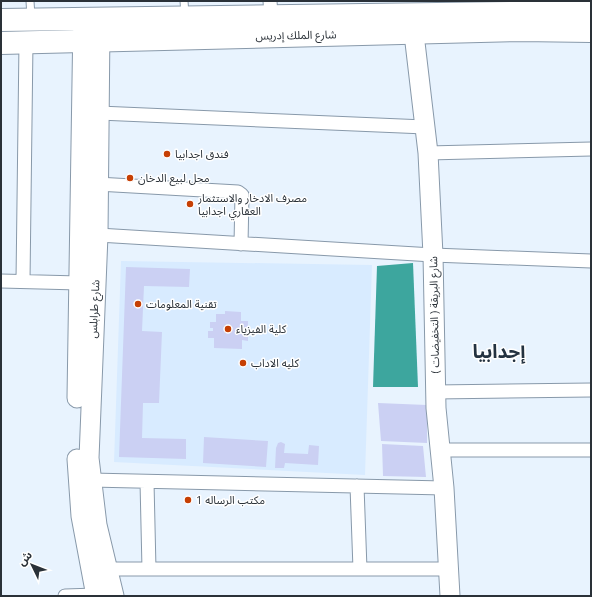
<svg xmlns="http://www.w3.org/2000/svg" width="592" height="597" font-family="'Open Sans','Noto Sans Arabic',sans-serif">
<style>
.built{fill:#d8ebff}
.water{fill:#3da69e}
.building{fill:#cbd0f3}
.lines{fill:none;stroke-linecap:round;stroke-linejoin:round}
.lane-casing{stroke:#89a;stroke-width:9}
.street-casing{stroke:#89a;stroke-width:15}
.secondary-casing{stroke:#89a;stroke-width:21}
.highway-casing{stroke:#89a;stroke-width:24}
.lane{stroke:#fff;stroke-width:7}
.street{stroke:#fff;stroke-width:13}
.secondary{stroke:#fff;stroke-width:19}
.highway{stroke:#fff;stroke-width:22}
.poi-dot{fill:#c63f04;stroke:#fff;stroke-width:1.5}
.labels{text-anchor:middle;stroke-width:3;stroke-linejoin:round;paint-order:stroke}
.street-label{font-size:11px;fill:#2a3138;stroke:#fff}
.poi-label{font-size:11px;fill:#2a3138;stroke:#fff;text-anchor:start}
.town-label{font-size:19px;font-weight:bold;fill:#243240;stroke:#fff}
</style>
<rect width="100%" height="100%" fill="#e8f3fe"/>
<path class="built" d="M121 261 372 265 365 475 114 462Z"/>
<path class="water" d="M413 263 418 387H373L377 266Z"/>
<path class="building" d="M126 267 190 269 189 287 144 286 142 331 162 332 159 403H143L142 438 186 439V459L119 457Z
M225 311 241 312V321H248V341L242 340V349L214 348V338H208V331H213V328H210V322H216V314H225Z
M378 403 427 405V443L381 441Z
M204 437 268 441 266 467 203 463Z
M281 442 285 444 284 453 308 454 309 445 319 446 318 465 285 463 284 468H275L276 448 278 443Z
M382 444 423 446 426 477 383 476Z"/>
<g class="lines">
<g class="lane-casing">
<path id="lane" d="M30 1 31 17
M184 1 185 15"/>
</g>
<g class="street-casing">
<path id="street" d="M270 1 271 15
M99 113 425 127
M428 153 591 149
M97 184 238 192 242 195 241 244
M98 235 433 255 591 261
M1 281 79 283
M23 281 26 42
M435 392 591 390
M441 450H591
M91 480 444 488
M147 482 149 569
M357 486 360 569
M106 569H449
M65 596 96 595"/>
</g>
<g class="secondary-casing">
<path id="secondary" d="M100 26 98 235 89 458 97 525 114 596
M414 34 428 153 433 255 436 408 444 488 450 596
M77 398 83 18
M77 459 81 516 96 596"/>
</g>
<g class="highway-casing">
<path id="highway" d="M1 20 591 12
M1 43 521 30 591 31"/>
</g>
<use href="#lane" class="lane"/>
<use href="#street" class="street"/>
<use href="#secondary" class="secondary"/>
<use href="#highway" class="highway"/>
</g>
<g class="poi-dot">
<circle cx="167" cy="154" r="4"/>
<circle cx="130" cy="178" r="4"/>
<circle cx="190" cy="204" r="4"/>
<circle cx="138" cy="304" r="4"/>
<circle cx="228" cy="329" r="4"/>
<circle cx="243" cy="363" r="4"/>
<circle cx="188" cy="500" r="4"/>
</g>
<g class="labels">
<g class="street-label">
<text transform="translate(296 35) rotate(-1)" y="4">شارع الملك إدريس</text>
<text transform="translate(94 309) rotate(-87)" y="4">شارع طرابلس</text>
<text transform="translate(434 315) rotate(-91)" y="4">شارع البريقة ( التخفيضات )</text>
</g>
<g class="poi-label">
<text x="175" y="158">فندق اجدابيا</text>
<text x="138" y="182">محل لبيع الدخان</text>
<text x="198" y="202">مصرف الادخار والاستثمار<tspan x="198" dy="13">العقاري اجدابيا</tspan></text>
<text x="146" y="308">تقنية المعلومات</text>
<text x="236" y="333">كلية الفيزياء</text>
<text x="251" y="367">كليه الاداب</text>
<text x="196" y="504">مكتب الرساله 1</text>
</g>
<g class="town-label">
<text x="499" y="358">إجدابيا</text>
</g>
</g>
<rect width="592" height="597" fill="none" stroke="#2a3138" stroke-width="4"/>
<g transform="translate(32 565) rotate(313)" stroke="#ffffff" stroke-width="3" paint-order="stroke">
<path d="M0-3L7 15L0 10L-7 15Z" fill="#2a3138"/>
<text y="-6" font-size="11" font-weight="bold" text-anchor="middle" fill="#2a3138">ش</text>
</g>
</svg>
